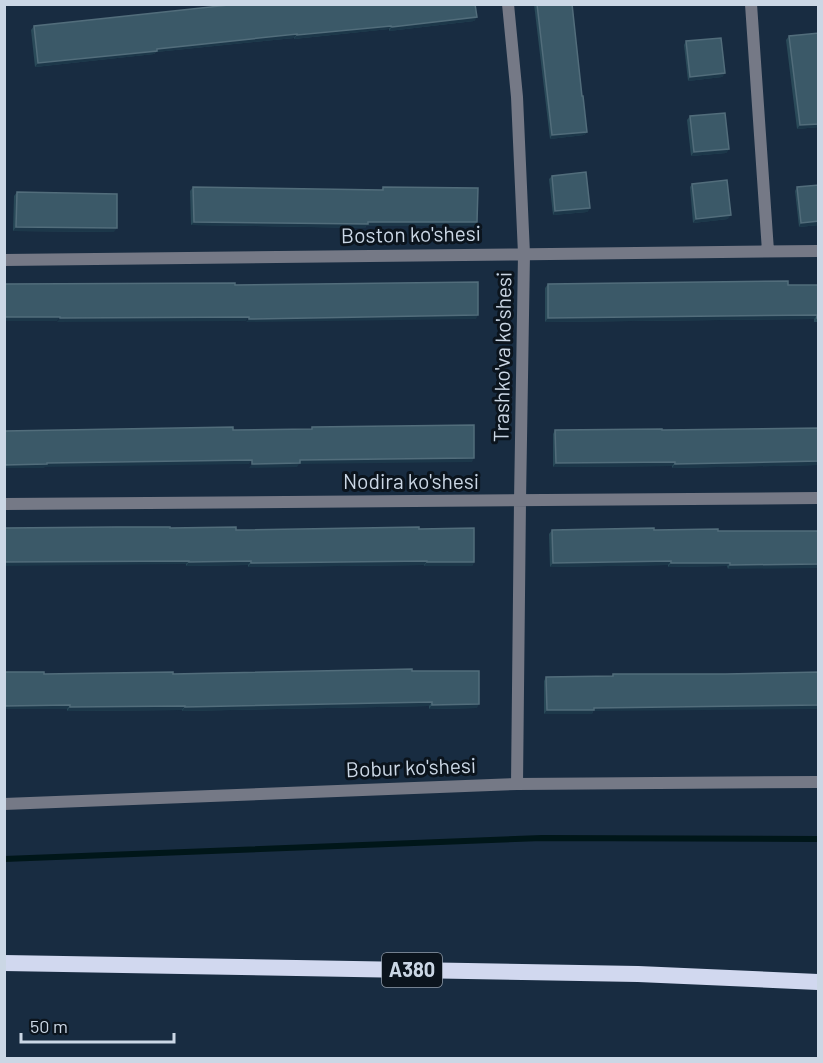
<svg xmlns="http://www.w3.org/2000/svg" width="823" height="1063" font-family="Barlow,sans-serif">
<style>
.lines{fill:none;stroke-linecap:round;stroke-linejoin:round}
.stream{stroke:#001619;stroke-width:6}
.minor{stroke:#757986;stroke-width:12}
.trunk{stroke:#d1d8ef;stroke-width:16}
.wall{fill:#2a4a59}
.shaded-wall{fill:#1c3749}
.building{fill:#3b5968;stroke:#526d7b;stroke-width:1.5}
.labels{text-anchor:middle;stroke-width:6;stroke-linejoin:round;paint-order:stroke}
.shield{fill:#0b141d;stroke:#919ca9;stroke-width:1.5}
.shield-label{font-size:20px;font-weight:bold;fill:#cbd7e5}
.street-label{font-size:21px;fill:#cbd7e5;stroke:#0b141d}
</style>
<rect width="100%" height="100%" fill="#182c41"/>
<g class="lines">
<path class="stream" d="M4 859 542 838 818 839"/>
<path class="minor" d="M508 4 517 97 524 254 520 501 517 784
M751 4 768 251
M4 260 818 251
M4 504 818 498
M4 804 517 784 818 782"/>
<path class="trunk" d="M4 963 638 974 818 982"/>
</g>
<path class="wall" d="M534 4H572L582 96 587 132 584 135 550 139Z
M477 17 474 21 389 31V29L294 39V38L156 52 154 54 35 67 31 30 34 26Z
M819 33V127L797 129 786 40 789 36Z
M686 41 725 73 722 77 688 81 684 45Z
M690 116 729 149 726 153 691 156 687 120Z
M552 176 590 208 587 212 553 215 549 179Z
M692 184 728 219 693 223 690 187Z
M819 185V225L799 227 795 191 797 187Z
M193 187 381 190 383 187 477 222 475 226H366L365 228 191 225 190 191Z
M17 192 114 232 13 231 14 196Z
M548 284 819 285V322H814V319L545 322V288Z
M819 428V465L672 468V466L553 467V434L555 430H662Z
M170 528 236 530 419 529 474 562 472 566H424V565L248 567V565L186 566V564H120Z
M552 530 718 531H819L728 569 727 566 668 567V565L550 567 549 534Z
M412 671 477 708 429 709V706L182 711V710L67 711V709H4V672L44 674H173Z
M613 674H725L593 711 592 714H544V681L546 677 612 676Z"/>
<path class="shaded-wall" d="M477 17 474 21 389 31 392 27Z
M391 26 389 29 294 39 297 35Z
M297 34 294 38 156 52 154 54 35 67 38 63 157 49Z
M725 73 722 77 688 81 690 77Z
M819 124V127L797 129 800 125Z
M587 132 584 135 550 139 552 135Z
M729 149 726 153 691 156 694 152Z
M590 208 587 212 553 215 555 211Z
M731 215 728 219 693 223 696 219Z
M819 221V225L799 227 801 223Z
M194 222H477L475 226H366L365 228 191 225Z
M16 227 117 228 114 232 13 231Z
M478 315 476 319 246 322 249 319Z
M817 315 814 319 545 322 548 318Z
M4 317H60L57 321H4Z
M249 317 246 321 57 322 60 318Z
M474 458 472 462 299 464 297 467 249 468 252 464 300 460Z
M252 460 249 464 45 467 44 468H4V465L47 463Z
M819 461V465L672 468 675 464Z
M675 462 672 466 553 467 556 463Z
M189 561 186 564 4 566V562Z
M251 561 248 565 186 566 189 562Z
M427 561 424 565 248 567 251 563Z
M671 561 668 565 550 567 553 563Z
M427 562H474L472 566H424Z
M671 563H730L727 566 668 567Z
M819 564V568L728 569 730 565Z
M432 702 429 706 182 711 185 707Z
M479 704 477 708 429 709 432 705Z
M70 705 67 709H4V706Z
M819 705V709L593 711 592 714H544L547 710 594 708Z
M185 706 182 710 67 711 70 707Z"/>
<path class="building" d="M238 4H475L477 17 392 27 391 26 297 35V34L157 49V51L38 63 34 26Z
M537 4H572L582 96H583L587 132 552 135Z
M819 33V124L800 125 789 36Z
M721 38 725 73 690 77 686 41Z
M725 113 729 149 694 152 690 116Z
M586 172 590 208 555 211 552 176Z
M727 180 731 215 696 219 692 184Z
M819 185V221L801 223 797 187Z
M193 187 383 190V187L478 188 477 222H368V224L194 222Z
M17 192 117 194V228L16 227Z
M788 281V285H819V318H817V315L548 318V284Z
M478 282V315L249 319V317L60 318V317H4V284L235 283V285Z
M474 425V458L300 460V463L252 464V460L47 463V464L4 465V431L233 427V430L312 429V427Z
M819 428V461L675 464V462L556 463 555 430 662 429V430Z
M116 527H170V528L236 527V530L419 527V529L474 528V562H427V561L251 563V561L189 562V561L4 562V528Z
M654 528V530L718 529V531H819V564L730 565V563H671V561L553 563 552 530Z
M412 669V671H479V704L432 705V702L185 707V706L70 707V705L4 706V672H44V674L173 672V674Z
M819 672V705L594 708V710H547L546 677 613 676V674H725Z"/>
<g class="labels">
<rect class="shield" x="382" y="953" width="60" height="34" rx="4.5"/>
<g class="shield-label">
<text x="412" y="977">A380</text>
</g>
<g class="street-label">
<text transform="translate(411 235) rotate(-1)" y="7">Boston ko'shesi</text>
<text transform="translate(503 357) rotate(-89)" y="7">Trashko'va ko'shesi</text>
<text x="411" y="489">Nodira ko'shesi</text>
<text transform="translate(411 768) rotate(-2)" y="7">Bobur ko'shesi</text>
</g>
</g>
<rect width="823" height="1063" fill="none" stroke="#cbd7e5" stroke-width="12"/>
<path d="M21 1033v9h153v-9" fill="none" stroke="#cbd7e5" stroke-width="3"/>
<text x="30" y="1033" font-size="18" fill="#cbd7e5" stroke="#0b141d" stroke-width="4.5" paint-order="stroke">50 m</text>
</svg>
